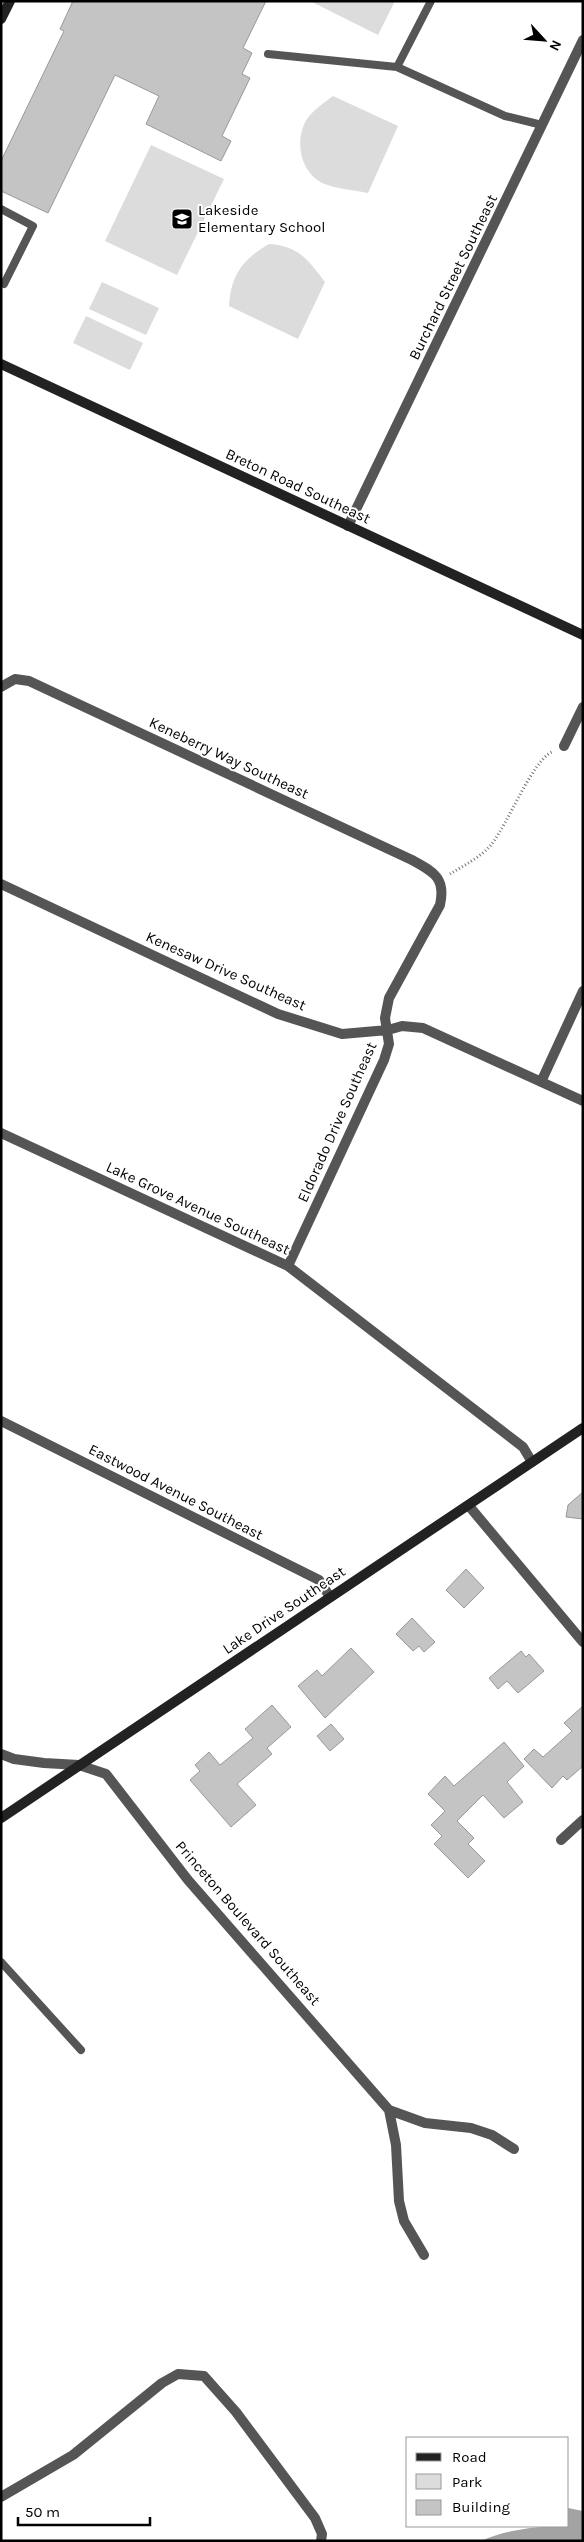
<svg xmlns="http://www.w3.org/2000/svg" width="584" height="2542" font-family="Karla,sans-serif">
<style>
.green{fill:#dcdcdc}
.water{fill:#a3a3a3}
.building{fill:#c4c4c4;stroke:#999}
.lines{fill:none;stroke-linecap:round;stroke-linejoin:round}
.path{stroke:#777;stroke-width:3;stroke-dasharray:1 2.5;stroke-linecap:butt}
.lane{stroke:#555;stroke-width:8}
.street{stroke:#555;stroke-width:10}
.secondary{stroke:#222;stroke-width:10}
.labels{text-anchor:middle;stroke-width:4;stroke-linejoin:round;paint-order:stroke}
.poi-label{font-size:15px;fill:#000;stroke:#fff;text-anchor:start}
.street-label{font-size:15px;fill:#000;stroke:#fff}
</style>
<rect width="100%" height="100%" fill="#fff"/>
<path class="green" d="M310 1H395L378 35Z
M333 96 398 126 368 193C354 190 336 189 322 183 300 172 294 140 307 119 314 109 324 103 333 96Z
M151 145 224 179 177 275 105 241Z
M269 244C299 246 308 260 325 282L298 339 229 306C231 275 242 260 269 244Z
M102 282 159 308 146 335 89 309Z
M86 316 143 343 130 370 73 343Z"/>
<path class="water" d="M568 2508 583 2511V2541H481C509 2529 538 2526 568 2526Z"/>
<path class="building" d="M73 1H266L243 48 252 53 242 74 250 78 222 136 231 141 221 161 146 124 159 96 115 75 48 213 1 191V161L64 31 60 29Z
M583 1492V1519L566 1517 568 1505Z
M466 1569 484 1588 464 1608 446 1590Z
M412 1618 435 1642 424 1652 419 1646 413 1651 396 1634Z
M351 1648 374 1672 325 1718 298 1686 317 1670 322 1676Z
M521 1651 526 1657 529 1654 544 1671 518 1693 507 1681 498 1689 489 1678Z
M272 1705 291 1727 267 1748 272 1754 237 1784 256 1805 231 1827 190 1780 200 1771 195 1765 209 1752 220 1765 253 1738 245 1729Z
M583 1706V1766L567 1780 563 1776 552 1788 524 1759 534 1749 543 1757 572 1731 564 1723Z
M331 1724 344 1739 330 1751 317 1736Z
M504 1742 524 1766 507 1782 523 1802 504 1818 483 1795 457 1821 474 1838 468 1844 485 1861 468 1878 434 1844 442 1836 431 1825 445 1811 428 1794 445 1776 454 1786Z"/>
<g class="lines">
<path class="path" d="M450 874C463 866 481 857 491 845 508 824 532 761 552 752"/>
<path class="lane" d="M268 54 397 67 505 116 542 125
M397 67 431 1
M1 209 33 226 4 284 1 282
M1 1962 81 2050"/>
<path class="street" d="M348 526 583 40
M1 687 15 679 29 681 412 860C434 872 446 878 440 905L389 998 385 1018 389 1044 384 1060 288 1266
M564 746 583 707
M1 884 278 1014 342 1034 388 1030 402 1026 423 1028 583 1101
M541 1082 583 991
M1 1133 288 1266 523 1447 532 1462
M1 1421 319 1580 330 1597
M469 1506 583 1642
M1 1754 14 1759 44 1763 79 1765 106 1774 188 1880 389 2110 425 2123 471 2128 492 2135 514 2149
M561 1840 583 1820
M389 2110 396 2145 399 2201 404 2221 424 2255
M1 2497 73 2455 162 2383 178 2374 204 2376 236 2412 315 2518 322 2534 321 2541"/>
<path class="secondary" d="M1 19 10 1
M1 364 583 635
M1 1818 583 1428"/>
</g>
<defs>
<g id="school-square" transform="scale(1.125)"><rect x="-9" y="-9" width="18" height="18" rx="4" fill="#000" stroke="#fff"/><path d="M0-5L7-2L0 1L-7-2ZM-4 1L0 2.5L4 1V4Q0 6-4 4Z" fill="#fff"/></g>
</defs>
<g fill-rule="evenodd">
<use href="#school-square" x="182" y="219"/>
</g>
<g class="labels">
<g class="poi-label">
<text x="198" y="215">Lakeside<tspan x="198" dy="17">Elementary School</tspan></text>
</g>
<g class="street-label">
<text transform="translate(453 277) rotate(-64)" y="5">Burchard Street Southeast</text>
<text transform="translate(298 486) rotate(25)" y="5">Breton Road Southeast</text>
<text transform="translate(229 758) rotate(25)" y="5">Keneberry Way Southeast</text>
<text transform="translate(226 971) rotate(24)" y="5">Kenesaw Drive Southeast</text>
<text transform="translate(337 1122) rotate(-66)" y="5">Eldorado Drive Southeast</text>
<text transform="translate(198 1208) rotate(25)" y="5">Lake Grove Avenue Southeast</text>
<text transform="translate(176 1492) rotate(27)" y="5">Eastwood Avenue Southeast</text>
<text transform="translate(284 1610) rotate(-34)" y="5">Lake Drive Southeast</text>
<text transform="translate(248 1923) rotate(49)" y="5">Princeton Boulevard Southeast</text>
</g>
</g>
<rect width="584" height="2542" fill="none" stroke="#000000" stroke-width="5"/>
<rect x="406" y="2437" width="162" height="90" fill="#ffffff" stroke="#999999"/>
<rect x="416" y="2453" width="25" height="8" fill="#222222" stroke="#999999"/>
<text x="452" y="2462" font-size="15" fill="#000000">Road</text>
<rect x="416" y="2474" width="25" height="15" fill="#dcdcdc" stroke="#999999"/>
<text x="452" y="2487" font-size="15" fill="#000000">Park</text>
<rect x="416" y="2500" width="25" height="15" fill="#c4c4c4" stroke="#999999"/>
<text x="452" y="2512" font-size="15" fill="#000000">Building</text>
<g transform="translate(544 40) rotate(116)" stroke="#ffffff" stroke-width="4" paint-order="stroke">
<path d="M0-4L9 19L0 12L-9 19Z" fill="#000000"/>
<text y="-8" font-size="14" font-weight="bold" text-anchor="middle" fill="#000000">N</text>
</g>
<path d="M18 2517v8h132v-8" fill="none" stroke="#000000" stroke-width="2.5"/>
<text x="25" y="2517" font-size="15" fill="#000000" stroke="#ffffff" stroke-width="4" paint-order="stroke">50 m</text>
</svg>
